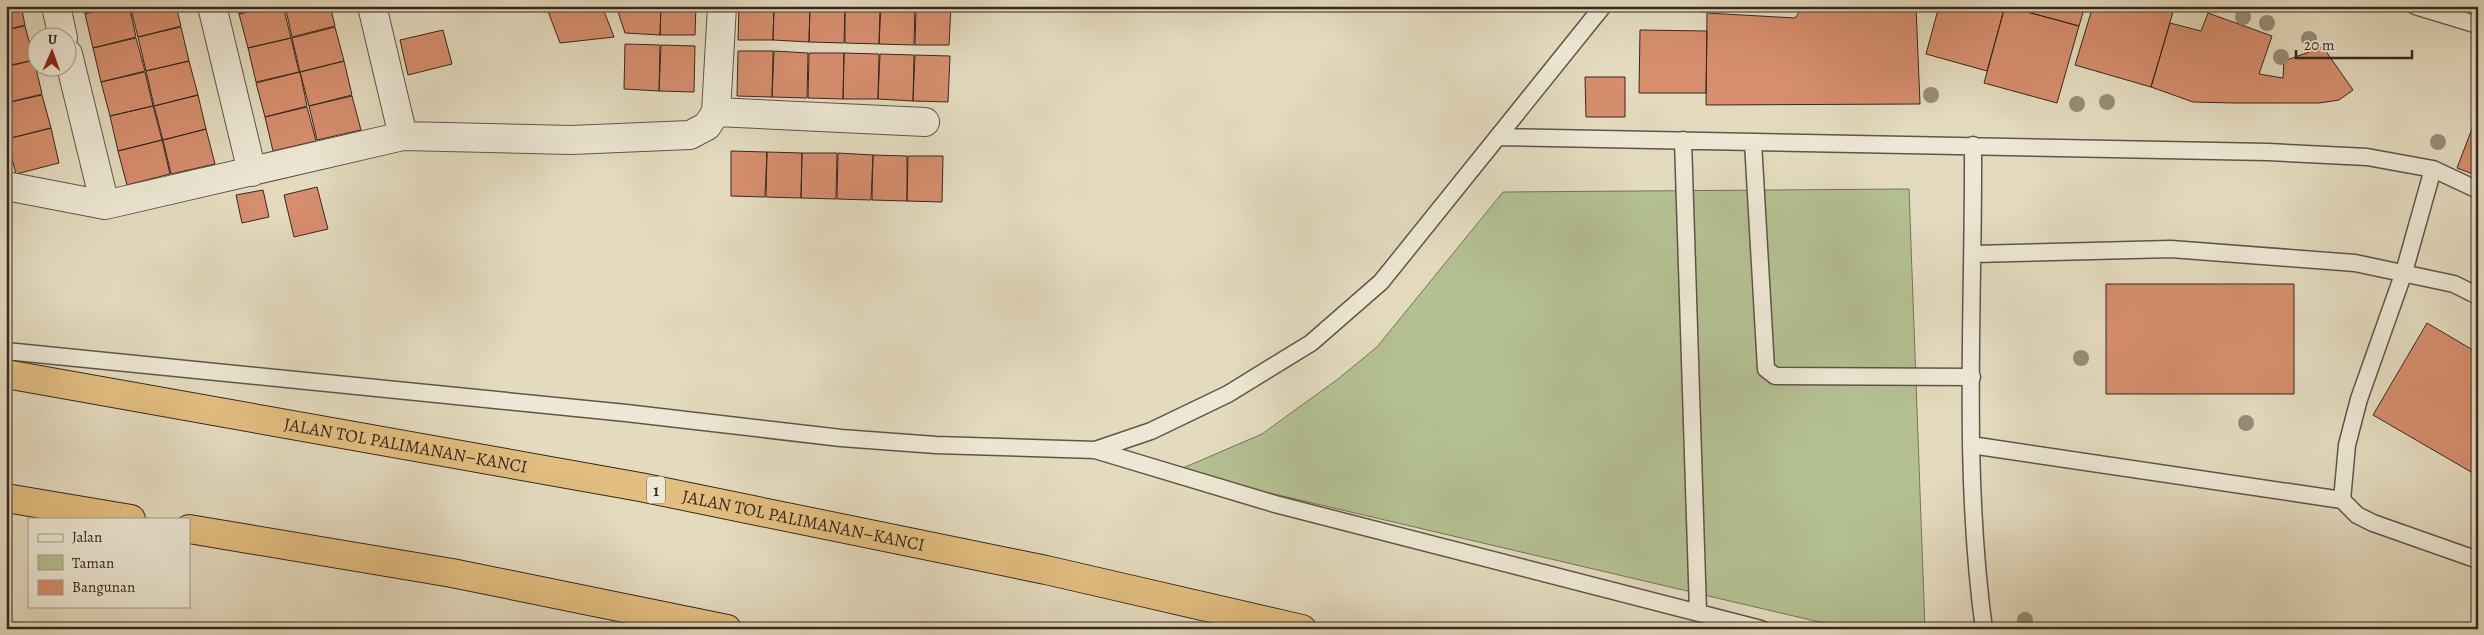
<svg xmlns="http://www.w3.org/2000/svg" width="2484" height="635" font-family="Alegreya,serif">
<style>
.green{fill:#b4c092;stroke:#767458}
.building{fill:#d68e6e;stroke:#38271f}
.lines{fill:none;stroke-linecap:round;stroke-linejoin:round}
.lane-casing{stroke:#635447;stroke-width:19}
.street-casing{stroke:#635447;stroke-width:30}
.highway-casing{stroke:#38271f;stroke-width:30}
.lane{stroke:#ede8d5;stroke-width:16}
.street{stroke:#ede8d5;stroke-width:28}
.highway{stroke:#e2be80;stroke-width:28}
.tree{fill:#968d77}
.labels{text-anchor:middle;stroke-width:5;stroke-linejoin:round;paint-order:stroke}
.shield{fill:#ede8d5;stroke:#6e6156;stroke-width:1}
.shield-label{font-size:16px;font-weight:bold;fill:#38271f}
.street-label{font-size:18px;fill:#38271f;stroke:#ede8d5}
</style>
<rect width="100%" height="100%" fill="#e4dbbf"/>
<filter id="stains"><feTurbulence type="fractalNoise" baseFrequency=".004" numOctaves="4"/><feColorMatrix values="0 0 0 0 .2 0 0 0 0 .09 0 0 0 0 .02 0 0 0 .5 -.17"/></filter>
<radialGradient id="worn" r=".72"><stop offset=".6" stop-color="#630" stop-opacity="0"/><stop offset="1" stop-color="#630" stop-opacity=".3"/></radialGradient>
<path class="green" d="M1909 189 1925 629H1849L1176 471 1262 434 1338 379 1377 347 1503 192Z"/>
<path class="building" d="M6 6H21L25 25 6 30Z
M83 6H113L84 13Z
M116 6H129L136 37 93 48 85 14Z
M130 6H176L181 26 138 37Z
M237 6H270L239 14Z
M271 6H283L291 38 248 48 239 14Z
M285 6H330L335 26 292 37Z
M546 6H602L614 37 560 43Z
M616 6H661L660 35 625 33Z
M661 6H696L695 35H660Z
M739 6H774L773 40H738Z
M774 6H810L809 42 773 40Z
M810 6H845L844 43 809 42Z
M845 6H880L879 44 845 43Z
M881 6H915L914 45 879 44Z
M916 6H951L949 45H915Z
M1701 6H1772V10L1701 12Z
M1804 6H1916L1920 104 1706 105 1707 13 1795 18Z
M1939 6H2005L1987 71 1926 54Z
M2005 6H2085L2079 26Z
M2005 6 2079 26 2057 103 1984 83Z
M2093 6H2156L2173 12 2151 87 2075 65Z
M2208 13 2272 36 2259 74 2283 78 2284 61 2323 47 2353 90 2339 100 2319 103H2234L2193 102 2151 87 2170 23 2201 31Z
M25 26 34 60 6 66V30Z
M181 27 189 61 146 71 138 37Z
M335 27 344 61 300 72 292 38Z
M443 30 452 64 408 75 400 40Z
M1640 30 1707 31 1706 93H1639Z
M136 38 145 71 101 82 93 48Z
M291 38 299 72 256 82 248 48Z
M625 44 660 45 659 91 624 89Z
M661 45 695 46 694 92 659 91Z
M738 51H773L772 97 737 96Z
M774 51 808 53 807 98 772 97Z
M809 53H844L843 99 808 98Z
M844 53 879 54 878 99H843Z
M880 54 914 55 913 101 878 99Z
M915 55 950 56 948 102 913 101Z
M34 60 42 94 6 103V67Z
M189 61 198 95 154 106 146 71Z
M344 61 352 95 309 106 300 72Z
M145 72 153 106 110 116 101 82Z
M300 72 307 106 265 117 256 83Z
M1585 77H1625V117H1586Z
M42 95 51 128 7 139 6 103Z
M198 95 206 129 163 140 154 106Z
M352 96 361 130 317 140 309 106Z
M153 106 162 140 118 151 110 116Z
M307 107 316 141 273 151 265 117Z
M2478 113V176L2457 168Z
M51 128 59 163 16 174 7 139Z
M206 129 215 164 171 174 163 140Z
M162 140 170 174 127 185 118 151Z
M731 151 767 152 765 197 731 196Z
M767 152 802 153 801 198 766 197Z
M802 153H837L836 199 801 198Z
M838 153 873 155 871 200 837 199Z
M873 155 907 156V201L872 200Z
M908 156H943L942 202 907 201Z
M317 187 328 229 294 237 284 195Z
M263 190 269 217 242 223 236 195Z
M2106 284H2294V394H2106Z
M2427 323 2478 353V476L2373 415Z"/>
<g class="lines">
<g class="lane-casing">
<path id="lane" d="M2415 6 2478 25
M1498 137 2268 152 2367 157 2433 169 2478 190
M1683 140 1698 612
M1753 142 1766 369 1775 376 1972 377
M1973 145C1974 306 1962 469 1984 629
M2433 169 2404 272 2359 399 2347 445 2342 500 2357 515 2373 523 2478 560
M1974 254 2171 249 2355 263 2454 284 2478 296
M6 351 626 413 841 438 936 445 1095 450 1275 504 1761 629
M1971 445 2342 500
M1095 450 1151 431 1228 394 1311 343 1381 282 1603 6"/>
</g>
<g class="street-casing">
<path id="street" d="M56 6 63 38
M212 6 252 172
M372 6 403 136
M68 54 105 205
M716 112 925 122
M6 186 105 205 403 136 571 140 690 135 707 126 716 112 722 6"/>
</g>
<g class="highway-casing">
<g id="highway">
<path id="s1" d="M6 374 640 487 1046 570 1302 629"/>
<path d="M6 498 131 519"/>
<path d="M189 529 452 573 727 629"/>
</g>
</g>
<use href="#lane" class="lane"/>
<use href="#street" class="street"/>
<use href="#highway" class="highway"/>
</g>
<g class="tree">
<circle cx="2243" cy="17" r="8"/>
<circle cx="2267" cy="23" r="8"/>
<circle cx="2309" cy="39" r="8"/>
<circle cx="2281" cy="57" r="8"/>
<circle cx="1931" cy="95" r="8"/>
<circle cx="2107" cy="102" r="8"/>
<circle cx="2077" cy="104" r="8"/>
<circle cx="2438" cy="142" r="8"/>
<circle cx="2081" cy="358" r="8"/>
<circle cx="2246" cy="423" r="8"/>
<circle cx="2025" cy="620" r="8"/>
</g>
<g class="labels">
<rect class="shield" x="647" y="476.5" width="18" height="27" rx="4"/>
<g class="shield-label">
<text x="656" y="496">1</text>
</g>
<g class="street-label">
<text dy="6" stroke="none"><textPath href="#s1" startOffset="406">JALAN TOL PALIMANAN–KANCI</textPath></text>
<text dy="6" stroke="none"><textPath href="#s1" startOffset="811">JALAN TOL PALIMANAN–KANCI</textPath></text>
</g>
</g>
<rect width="2484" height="635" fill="none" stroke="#e4dbbf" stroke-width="25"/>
<rect x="8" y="8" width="2469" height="620" fill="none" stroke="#38271f" stroke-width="2.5"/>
<rect x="12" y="12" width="2459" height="610" fill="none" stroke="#38271f"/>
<rect x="28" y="518" width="162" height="90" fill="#ede8d5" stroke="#a59b8c"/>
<rect x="38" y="534" width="25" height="8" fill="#ede8d5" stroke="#a59b8c"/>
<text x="72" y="542" font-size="15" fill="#38271f">Jalan</text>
<rect x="38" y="555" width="25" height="15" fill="#b4c092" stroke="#a59b8c"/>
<text x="72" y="568" font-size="15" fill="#38271f">Taman</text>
<rect x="38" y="580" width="25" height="15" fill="#d68e6e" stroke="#a59b8c"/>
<text x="72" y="592" font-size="15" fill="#38271f">Bangunan</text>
<g transform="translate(52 52) rotate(2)"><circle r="24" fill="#ede8d5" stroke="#a59b8c"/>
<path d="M0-4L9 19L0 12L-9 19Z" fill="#8f2418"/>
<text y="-8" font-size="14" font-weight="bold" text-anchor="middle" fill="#38271f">U</text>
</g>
<path d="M2296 50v8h116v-8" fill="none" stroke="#38271f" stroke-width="2.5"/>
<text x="2304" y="50" font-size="15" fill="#38271f" stroke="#ede8d5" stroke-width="4" paint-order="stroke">20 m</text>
<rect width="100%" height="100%" filter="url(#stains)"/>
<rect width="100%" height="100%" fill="url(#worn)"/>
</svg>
